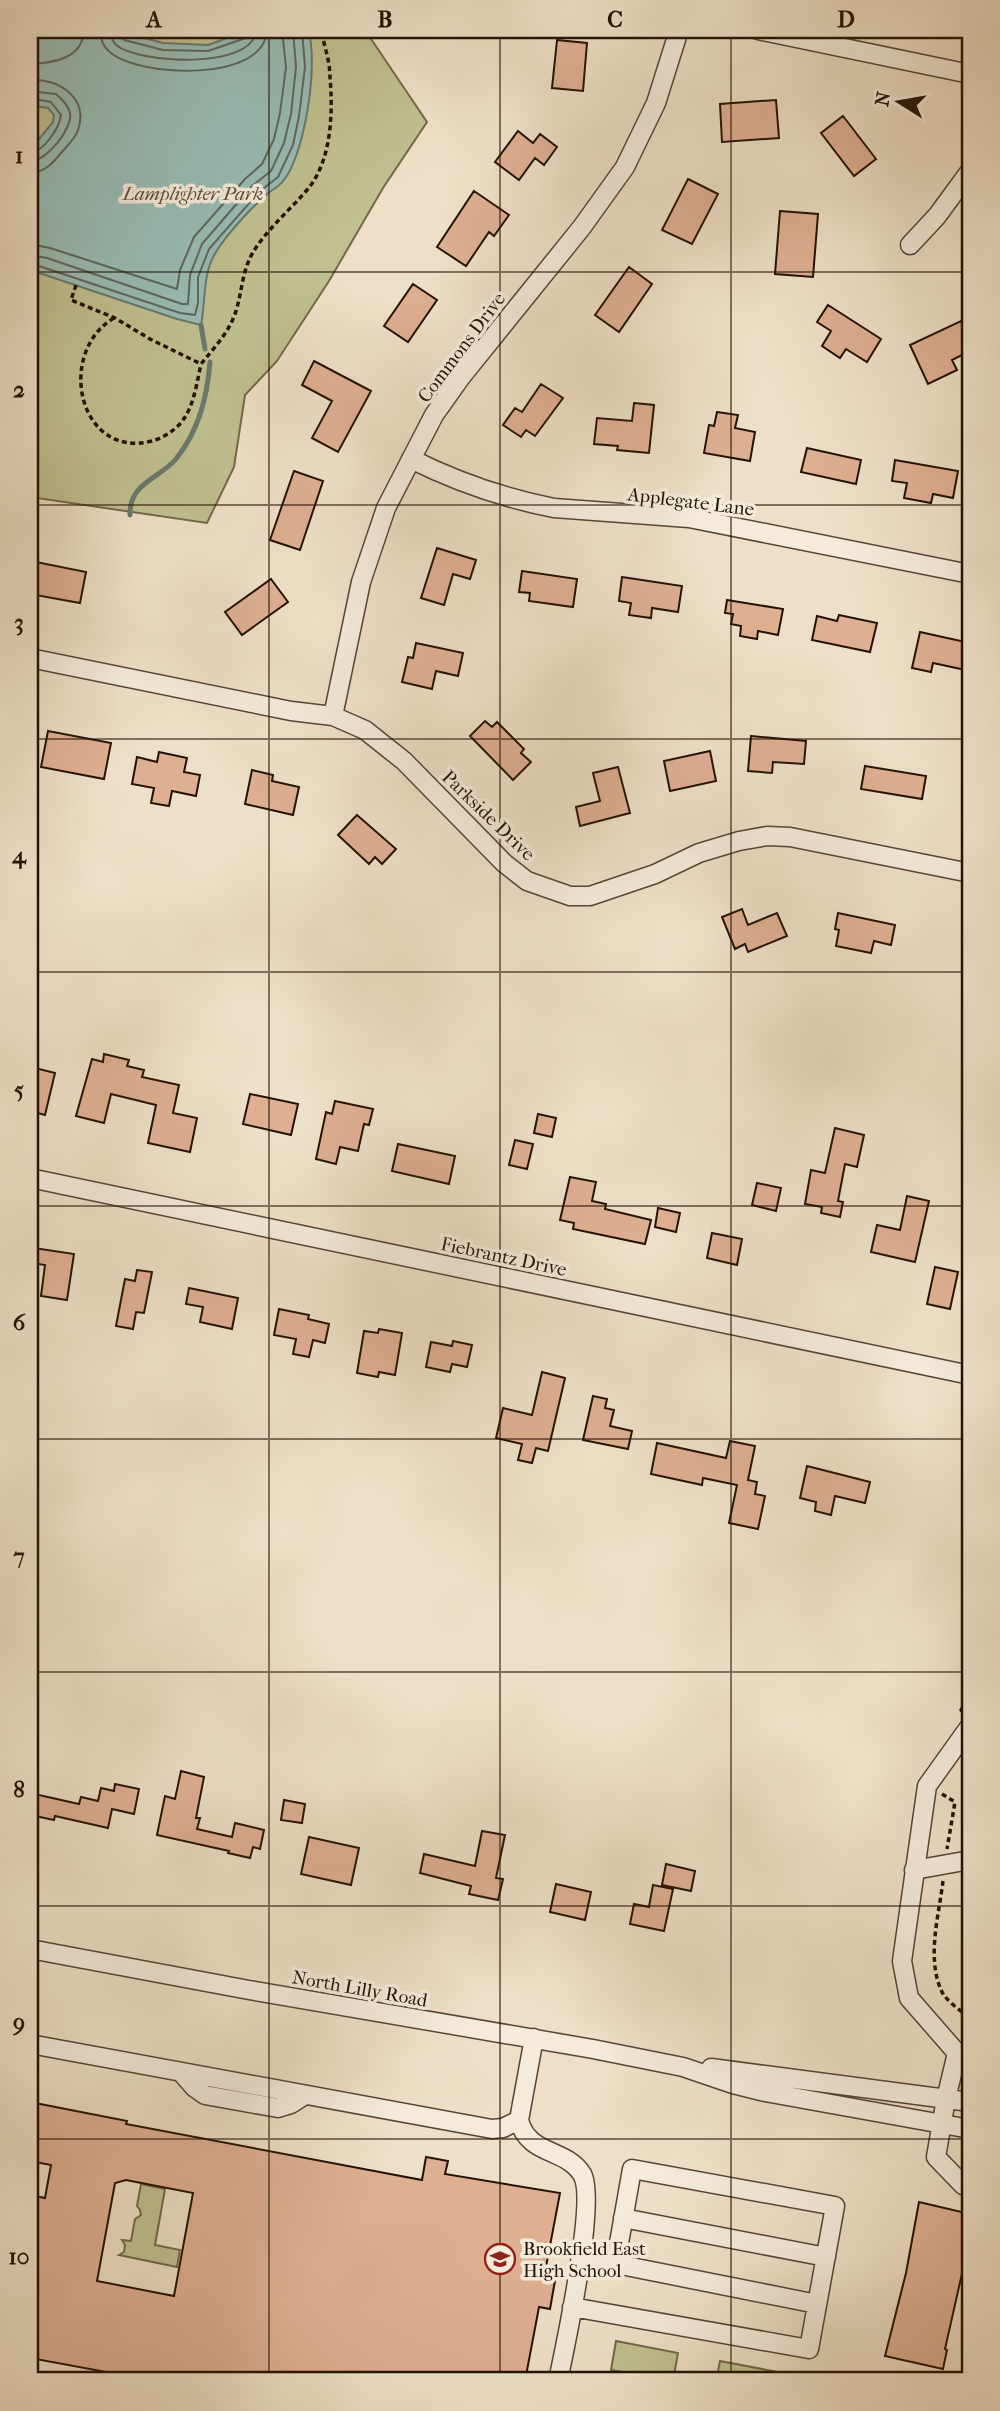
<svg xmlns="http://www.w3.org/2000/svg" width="1000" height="2411" font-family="'IM FELL French Canon',serif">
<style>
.green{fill:#c0c090;stroke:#72694a;stroke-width:2}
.water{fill:#99bdb6;stroke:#6a796f;stroke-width:2}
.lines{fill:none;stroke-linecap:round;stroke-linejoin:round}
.shore{stroke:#5e685e;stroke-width:2}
.stream{stroke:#6a796f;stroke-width:5}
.building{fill:#dfaf92;stroke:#241205;stroke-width:2;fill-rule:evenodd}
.minor-casing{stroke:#564636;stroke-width:21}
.path{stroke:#241205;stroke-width:3.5;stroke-dasharray:5 3.5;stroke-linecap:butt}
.minor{stroke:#f4ebdb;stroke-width:18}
.grid{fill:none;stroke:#241205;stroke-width:2;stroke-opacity:0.55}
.labels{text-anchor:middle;stroke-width:7;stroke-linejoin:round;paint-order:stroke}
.park-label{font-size:19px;font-style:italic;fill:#5b4f36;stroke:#f4ebdb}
.street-label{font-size:19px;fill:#241205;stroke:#f4ebdb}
.poi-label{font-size:19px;fill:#241205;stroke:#f4ebdb;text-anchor:start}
.neatline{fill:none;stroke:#241205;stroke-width:2.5}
.grid-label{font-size:23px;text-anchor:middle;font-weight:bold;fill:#241205}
</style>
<rect width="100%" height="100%" fill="#eee0c8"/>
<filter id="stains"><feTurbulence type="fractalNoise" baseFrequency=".00286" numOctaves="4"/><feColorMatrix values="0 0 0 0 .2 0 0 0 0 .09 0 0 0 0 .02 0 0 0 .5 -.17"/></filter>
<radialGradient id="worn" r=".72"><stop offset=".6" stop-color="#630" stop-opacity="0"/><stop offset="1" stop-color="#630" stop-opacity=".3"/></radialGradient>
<path class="green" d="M30 30H365L427 122 383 188 329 281 277 361 245 395 234 467 207 523 30 497Z
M141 2184 165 2189 155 2245 180 2250 177 2267 119 2255 124 2252 125 2245 122 2240 131 2241 135 2219 141 2215 140 2210 137 2206Z
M616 2341 678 2353 673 2381 611 2370Z
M720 2361 783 2373 781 2381H716Z"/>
<path class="water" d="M95 30H115L163 43 208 45 249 30H308C319 61 305 156 283 181 279 187 271 190 266 195 250 209 227 234 216 252 202 274 206 300 201 325L177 319 30 270V150L53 122 54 115 48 108 35 106 30 109V39L37 35Z"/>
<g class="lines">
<path class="shore" d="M100 30C100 39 103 47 111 53 140 77 265 83 267 30
M110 30C111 36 112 41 116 45 139 64 254 70 256 30
M119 30 120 35 124 40 163 50 208 51 243 39 248 30
M30 64C53 63 83 59 84 30
M30 80C59 78 89 98 78 130 75 139 67 146 61 153 52 164 45 172 30 173
M30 91 56 94C62 99 68 105 70 113 73 129 46 161 30 162
M30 101 35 99 51 102 61 115C59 129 44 151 30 153
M30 244 50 248 177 289 180 270 194 237 245 179 262 164 274 139 280 113 286 67 282 30
M30 255 47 258 182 304H188L190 275 202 244 252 186 271 171 284 143 291 114 296 67 293 30
M30 263 180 313 195 315 198 303V277L209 249 259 192 278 177 293 145 299 116 305 67 302 30"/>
<path class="stream" d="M201 325 205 349
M130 515C129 483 159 479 176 459 199 430 207 398 210 362"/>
</g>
<path class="building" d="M557 40 587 43 583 91 552 88Z
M776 100 779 138 722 142 720 104Z
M843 116 876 159 854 176 821 133Z
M518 131 533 143 540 134 557 147 544 165 535 158 519 180 495 162Z
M688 179 718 194 692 244 662 230Z
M474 191 509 215 494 236 489 232 466 266 437 247Z
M780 211 818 214 813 277 775 274Z
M629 267 652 284 619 332 595 315Z
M413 284 437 300 408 342 384 326Z
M828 305 881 339 867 362 846 349 840 358 822 346 831 331 817 322Z
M961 321 970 341V351L952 360 957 370 928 384 910 345Z
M314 361 371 391 338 452 312 438 332 401 302 385Z
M541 384 563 398 535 436 526 430 521 437 503 425 515 408 522 412Z
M634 403 654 405 649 453 617 450 618 446 594 444 597 418 632 421Z
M717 412 738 415 735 428 755 432 750 461 704 453 709 425 714 426Z
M807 448 861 460 856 484 801 472Z
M895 460 958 471 953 498 933 494 931 503 904 498 907 483 892 481Z
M294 471 323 481 300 550 270 540Z
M437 548 476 560 470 579 453 574 444 605 421 598Z
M36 562 86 572 80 603 30 594Z
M522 571 577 579 573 607 529 601 530 593 519 592Z
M622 577 682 586 678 612 652 608 651 618 629 615 631 603 619 601Z
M271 579 288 602 242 635 225 612Z
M727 600 783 609 778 635 758 631 757 639 740 636 741 626 731 624 733 614 725 613Z
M839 615 877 623 870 652 812 640 817 616 837 621Z
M920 632 970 643V671L933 663 931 672 912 668Z
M416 643 463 653 458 676 436 671 432 689 402 682 408 657 413 658Z
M485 721 492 727 497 722 524 749 521 753 531 762 513 780 470 736Z
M48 731 111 743 104 779 41 767Z
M751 736 806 741 804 764 773 762 772 773 748 771Z
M710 751 716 781 670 791 664 761Z
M159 752 187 758 184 772 200 775 196 796 172 791 169 806 151 803 154 788 132 784 137 757 157 762Z
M865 766 926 776 922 799 861 789Z
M618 767 630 813 580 826 576 807 600 801 593 773Z
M252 770 273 775 272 781 299 787 293 815 245 804Z
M357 815 396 849 382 864 375 857 369 864 338 835Z
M742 909 748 925 777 913 787 936 748 952 745 944 735 949 722 917Z
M838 913 895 925 891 945 874 941 871 953 836 946 839 930 835 929Z
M104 1054 129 1060 127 1066 144 1070 142 1077 179 1085 173 1113 197 1118 190 1152 148 1143 156 1105 111 1094 104 1123 76 1116 92 1059 103 1062Z
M35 1068 55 1073 45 1115 30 1111V1091Z
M250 1094 298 1104 291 1135 243 1124Z
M335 1101 373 1109 369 1125 364 1124 358 1151 340 1147 336 1164 316 1159 326 1112 332 1114Z
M538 1114 556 1118 552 1137 534 1133Z
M835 1128 864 1135 857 1167 845 1164 838 1201 843 1202 840 1217 821 1213 822 1207 805 1204 811 1170 825 1173Z
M515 1140 533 1144 527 1169 509 1165Z
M398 1144 455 1156 449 1184 392 1171Z
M570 1177 596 1182 592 1201 606 1204 605 1209 651 1220 645 1244 573 1229 574 1223 560 1220Z
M757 1183 781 1188 776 1211 752 1205Z
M907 1196 929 1201 915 1262 871 1252 877 1225 900 1230Z
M658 1208 680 1213 676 1232 655 1227Z
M712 1233 742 1239 737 1265 707 1258Z
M34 1248 74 1254 67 1300 41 1296 45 1265 32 1263Z
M935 1267 958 1272 950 1309 927 1304Z
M137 1270 152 1272 144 1313 136 1312 133 1329 116 1326 125 1279 135 1281Z
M189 1288 238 1298 232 1329 200 1322 203 1307 186 1304Z
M279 1309 309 1315 308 1319 329 1324 325 1343 313 1340 309 1357 293 1354 296 1339 274 1335Z
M379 1329 402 1333 395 1375 379 1372 378 1377 357 1373 364 1331 378 1333Z
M453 1341 472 1345 467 1367 452 1364 450 1372 426 1367 431 1342 452 1346Z
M542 1372 565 1378 548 1451 536 1448 532 1463 518 1460 522 1444 496 1438 503 1408 532 1415Z
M593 1396 607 1399 605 1408 614 1410 610 1426 632 1431 628 1449 583 1440Z
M730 1441 755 1446 748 1480 757 1482 755 1494 765 1496 758 1529 729 1523 737 1485 703 1478 702 1485 651 1474 657 1443 726 1458Z
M807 1466 870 1482 865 1503 835 1496 831 1515 815 1511 816 1502 800 1498Z
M181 1771 204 1777 196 1818H200L197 1829 232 1837 235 1823 264 1830 260 1849 253 1847 250 1858 228 1853 229 1851 157 1835 165 1796 175 1799Z
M115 1784 139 1789 134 1814 112 1809 108 1828 55 1816 54 1820 30 1815V1793L79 1804 81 1797 98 1801 101 1788 114 1791Z
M284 1800 305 1804 302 1823 281 1820Z
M482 1831 505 1835 496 1878 503 1879 498 1900 469 1894 471 1886 420 1873 424 1854 475 1866Z
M309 1837 359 1848 351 1885 301 1874Z
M666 1864 695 1871 691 1891 662 1885Z
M556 1884 591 1892 585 1920 550 1912Z
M653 1885 673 1889 664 1931 630 1924 634 1904 649 1907Z
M30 2102 127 2121 126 2124 422 2180 426 2157 448 2161 445 2174 560 2193 545 2272 556 2275 550 2309 539 2307 525 2381H155L30 2358V2281L34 2260H30V2195L45 2198 51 2165 30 2161ZM126 2180 193 2193 174 2296 97 2281 115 2183Z
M919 2202 970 2214V2238L945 2349 947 2350 943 2369 885 2356 906 2273Z"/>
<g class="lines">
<g class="minor-casing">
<path id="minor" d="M758 30 970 74
M910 245 937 216 970 171
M411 459C457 482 503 498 554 508L689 518 970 574
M30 658 291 711 333 716 365 730 404 761 504 863 527 881 570 896H590L655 874 699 853 739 841 767 836 790 837 970 873
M333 716 361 582 386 508 434 415 461 377 582 227 625 167 656 103 679 30
M30 1178 970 1375
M970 1726 927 1786 902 1961 909 1998 957 2053 946 2099 936 2157 963 2185 970 2188
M914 1870 970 1860
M30 1949 249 1990 593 2049 683 2067 733 2084 765 2092 970 2129
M534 2038 519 2120C528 2156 566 2148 582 2174 597 2199 565 2347 558 2381
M30 2044 492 2129 503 2128 519 2120
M711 2068 970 2102
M181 2072 195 2088 205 2095 278 2108 291 2104 305 2095
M623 2218 826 2257
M611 2263 817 2304
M572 2307 809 2349 835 2206 632 2169 616 2260 611 2263 580 2257"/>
</g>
<path class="path" d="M76 285 71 300 115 318 150 339 201 364C214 348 230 331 236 311 242 292 242 272 252 254 266 230 289 211 307 190 332 161 333 112 330 77 330 61 324 45 321 30
M114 318C55 353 79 460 152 441 163 438 176 430 183 420 194 405 197 382 201 364
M963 1712 961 1710 970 1697
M942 1794 955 1802 947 1849
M943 1881C939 1915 926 1959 942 1992 947 2002 962 2011 970 2019"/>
<use href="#minor" class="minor"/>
</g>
<path class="grid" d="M269 30V2381M500 30V2381M731 30V2381M30 272H970M30 505H970M30 739H970M30 972H970M30 1206H970M30 1439H970M30 1672H970M30 1906H970M30 2139H970"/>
<defs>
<g id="school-ring" transform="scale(1.575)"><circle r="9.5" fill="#f4ebdb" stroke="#8f2418" stroke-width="1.5"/><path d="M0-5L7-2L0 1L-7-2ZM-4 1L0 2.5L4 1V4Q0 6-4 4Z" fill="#8f2418"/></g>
</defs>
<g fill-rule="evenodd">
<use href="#school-ring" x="500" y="2259"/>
</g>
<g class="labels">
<g class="park-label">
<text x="193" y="200">Lamplighter Park</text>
</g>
<g class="street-label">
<text transform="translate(461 347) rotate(-53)" y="7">Commons Drive</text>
<text transform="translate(691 501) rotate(7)" y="7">Applegate Lane</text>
<text transform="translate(489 815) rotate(44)" y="7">Parkside Drive</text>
<text transform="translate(504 1256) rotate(12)" y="7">Fiebrantz Drive</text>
<text transform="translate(360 1988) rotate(10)" y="7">North Lilly Road</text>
</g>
<g class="poi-label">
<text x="523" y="2255">Brookfield East<tspan x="523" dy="22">High School</tspan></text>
</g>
</g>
<rect width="1000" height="2411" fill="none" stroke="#eee0c8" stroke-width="77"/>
<g transform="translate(899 102) rotate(281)" stroke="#f4ebdb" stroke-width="5" paint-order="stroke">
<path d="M0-5L12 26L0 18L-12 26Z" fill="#241205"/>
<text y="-10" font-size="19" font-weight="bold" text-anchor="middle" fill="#241205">N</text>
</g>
<rect x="38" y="38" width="924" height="2334" class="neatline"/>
<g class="grid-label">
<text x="154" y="27">A</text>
<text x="385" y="27">B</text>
<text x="615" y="27">C</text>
<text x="846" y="27">D</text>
<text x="19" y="163">1</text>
<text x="19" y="397">2</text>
<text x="19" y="630">3</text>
<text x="19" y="863">4</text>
<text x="19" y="1097">5</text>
<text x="19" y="1330">6</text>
<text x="19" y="1564">7</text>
<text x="19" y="1797">8</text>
<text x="19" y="2030">9</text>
<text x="19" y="2264">10</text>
</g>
<rect width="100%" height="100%" filter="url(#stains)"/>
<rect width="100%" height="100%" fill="url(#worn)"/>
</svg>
